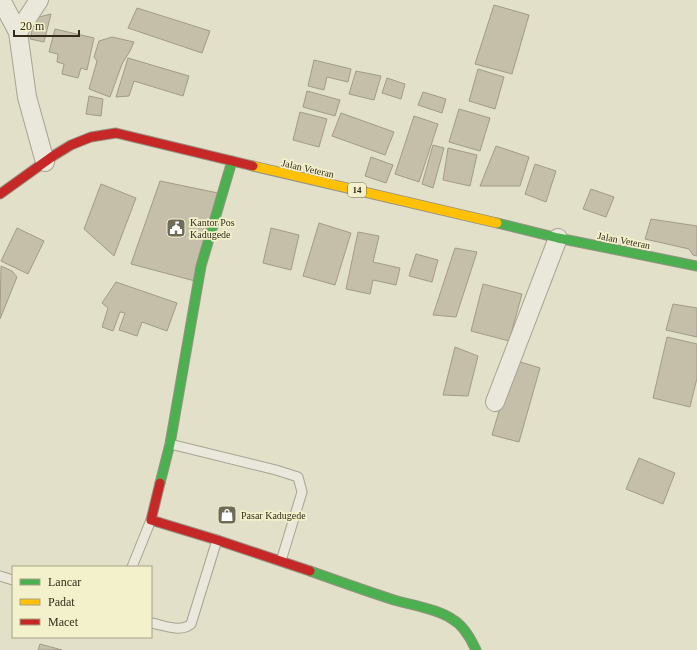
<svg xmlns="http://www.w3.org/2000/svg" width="697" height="650" font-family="Georgia,serif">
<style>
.building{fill:#c5bea9;stroke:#a19b88}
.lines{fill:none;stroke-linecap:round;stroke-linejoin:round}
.lane-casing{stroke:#a6a392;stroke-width:11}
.street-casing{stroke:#a6a392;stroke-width:20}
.fast-casing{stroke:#969282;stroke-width:11}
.slow-casing{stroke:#969282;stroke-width:11}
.jam-casing{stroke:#969282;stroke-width:11}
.lane{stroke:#e9e8da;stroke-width:9}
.street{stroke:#e9e8da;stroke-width:18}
.fast{stroke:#4caf50;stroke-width:9}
.slow{stroke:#ffc107;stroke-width:9}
.jam{stroke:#c62828;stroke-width:9}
.labels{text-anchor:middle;stroke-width:3.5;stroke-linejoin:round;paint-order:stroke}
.shield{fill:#f3f1cc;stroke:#6d6750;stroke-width:1}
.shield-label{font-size:9px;font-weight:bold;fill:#332c1b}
.street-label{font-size:10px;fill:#332c1b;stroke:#f3f1cc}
.poi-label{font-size:10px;fill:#332c1b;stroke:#f3f1cc;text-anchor:start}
</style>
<rect width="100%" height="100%" fill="#e2e0c8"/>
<path class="building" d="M494 5 529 15 512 74 475 64Z
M137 8 210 31 202 53 128 28Z
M51 14 44 42 30 39 35 18Z
M55 29 94 38 87 70 81 68 78 78 62 74 64 64 57 62 58 54 49 52Z
M112 37 134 42 130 51 122 64 110 97 89 89 97 61 94 57 99 41Z
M128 58 189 76 183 96 134 81 129 96 116 97Z
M314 60 351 69 348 82 327 77 324 90 308 86Z
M478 69 504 77 495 109 469 101Z
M356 71 381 76 374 100 349 94Z
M387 78 405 84 401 99 382 93Z
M307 91 340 100 335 116 303 107Z
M423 92 446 99 442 113 418 105Z
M89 96 103 99 101 116 86 114Z
M459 109 490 118 480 151 449 142Z
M300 112 327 119 319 147 293 140Z
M341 113 394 132 385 155 332 136Z
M414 116 438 124 419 182 395 174Z
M433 145 444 148 433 188 422 184Z
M496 146 529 157 520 186H480Z
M448 148 477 155 470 186 443 180Z
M371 157 393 165 386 183 365 176Z
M535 164 556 171 546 202 525 194Z
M160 181 218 193 195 281 131 264Z
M101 184 136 198 114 256 84 229Z
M591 189 614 197 606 217 583 209Z
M651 219 697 226V256L693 255 689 249 645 239Z
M319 223 351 233 335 285 303 276Z
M17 228 44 241 28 274 1 261Z
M271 228 299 235 291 270 263 263Z
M358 232 379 236 373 262 400 268 396 285 373 280 370 294 346 289Z
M455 248 477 252 456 317 433 315Z
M416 254 438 260 432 282 409 276Z
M1 266 12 271 17 277 0 319Z
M116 282 177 303 167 331 142 322 137 336 119 330 125 313 120 312 113 331 102 327 108 308 102 303Z
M483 284 522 294 509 341 471 331Z
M673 304 697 308V337L666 330Z
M667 337 697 344V378L690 407 653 398Z
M455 347 478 356 468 396 443 395Z
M514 360 540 368 519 442 492 435Z
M639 458 675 473 663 504 626 489Z
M40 644 62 650H38Z"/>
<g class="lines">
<g class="lane-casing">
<path id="lane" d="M170 444 276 470 298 477 302 492 281 561
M132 567 151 520
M0 576 13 580
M151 623C164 625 180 633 191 624L217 540"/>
</g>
<g class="street-casing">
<path id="street" d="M1 0 18 32
M39 0 18 32 27 97 45 162
M495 402 558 238"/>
</g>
<g class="fast-casing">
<path id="fast" d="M497 223 558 238 697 266
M160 483 170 444 201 266 232 161
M310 571C338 581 366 591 394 600 411 605 438 609 452 619 463 625 471 639 476 650"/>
</g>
<g class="slow-casing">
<path id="slow" d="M253 166 497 223"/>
</g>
<g class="jam-casing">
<path id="jam" d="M0 194 53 156 71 145 91 137 116 133 253 166
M160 483 151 520 217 540 310 571"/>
</g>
<use href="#lane" class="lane"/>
<use href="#street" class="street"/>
<use href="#fast" class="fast"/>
<use href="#slow" class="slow"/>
<use href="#jam" class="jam"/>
</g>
<defs>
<g id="civic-square" transform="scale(1)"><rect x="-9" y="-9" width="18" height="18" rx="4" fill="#706b58" stroke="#f3f1cc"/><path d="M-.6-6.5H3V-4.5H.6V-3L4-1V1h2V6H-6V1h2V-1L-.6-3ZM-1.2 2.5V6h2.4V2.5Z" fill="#fff"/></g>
<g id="shop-square" transform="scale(1)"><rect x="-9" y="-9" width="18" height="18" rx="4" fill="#706b58" stroke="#f3f1cc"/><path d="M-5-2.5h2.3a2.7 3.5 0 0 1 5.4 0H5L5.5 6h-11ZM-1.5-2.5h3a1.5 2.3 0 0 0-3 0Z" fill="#fff"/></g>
</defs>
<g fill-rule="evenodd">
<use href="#civic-square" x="176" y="228"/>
<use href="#shop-square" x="227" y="515"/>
</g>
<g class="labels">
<rect class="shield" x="348" y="183" width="18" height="14" rx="3"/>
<g class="shield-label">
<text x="357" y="193">14</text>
</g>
<g class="street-label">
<text transform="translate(308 168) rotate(13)" y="4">Jalan Veteran</text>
<text transform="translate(624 240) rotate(11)" y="4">Jalan Veteran</text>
</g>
<g class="poi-label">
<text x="190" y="226">Kantor Pos<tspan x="190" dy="12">Kadugede</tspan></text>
<text x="241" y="519">Pasar Kadugede</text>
</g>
</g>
<rect x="12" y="566" width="140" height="72" fill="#f3f1cc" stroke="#a6a285"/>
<rect x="20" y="579" width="20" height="6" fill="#4caf50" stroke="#a6a285"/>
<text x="48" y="586" font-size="12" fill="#332c1b">Lancar</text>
<rect x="20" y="599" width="20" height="6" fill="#ffc107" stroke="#a6a285"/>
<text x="48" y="606" font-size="12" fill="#332c1b">Padat</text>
<rect x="20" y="619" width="20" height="6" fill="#c62828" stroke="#a6a285"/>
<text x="48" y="626" font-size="12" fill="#332c1b">Macet</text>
<path d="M14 30v6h65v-6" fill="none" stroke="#332c1b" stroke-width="2"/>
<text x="20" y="30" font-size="12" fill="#332c1b" stroke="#f3f1cc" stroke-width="3" paint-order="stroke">20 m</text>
</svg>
